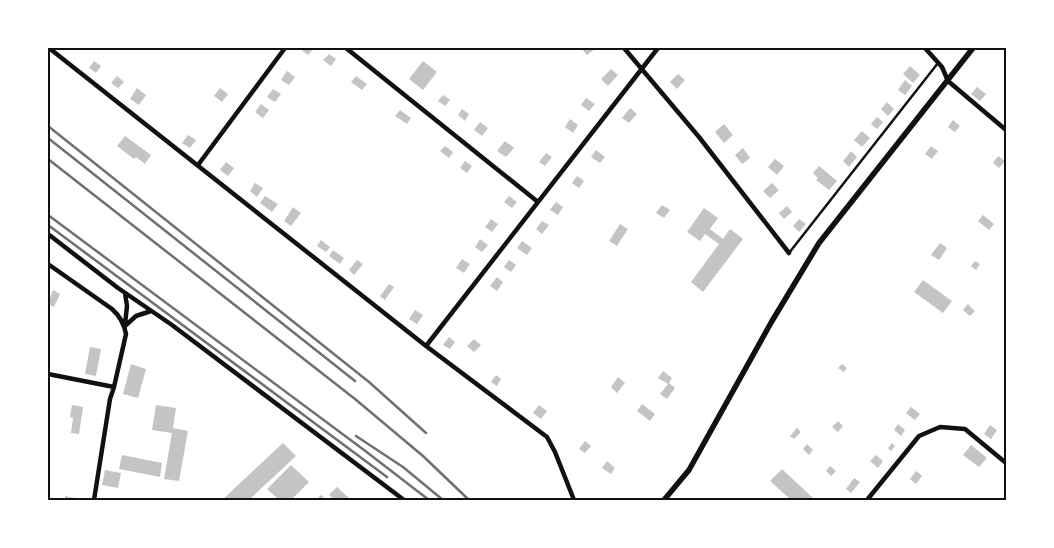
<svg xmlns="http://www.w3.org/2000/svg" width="1054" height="548" font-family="Inter,sans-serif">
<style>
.building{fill:#c4c4c4}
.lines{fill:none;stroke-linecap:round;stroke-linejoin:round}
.service{stroke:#111;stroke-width:2.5}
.minor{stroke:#111;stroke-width:4.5}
.tertiary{stroke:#111;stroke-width:5.5}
.rail{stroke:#707070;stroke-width:2.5}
.neatline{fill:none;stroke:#111;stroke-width:2}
</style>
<rect width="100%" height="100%" fill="#fff"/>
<path class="building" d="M302 48H314L308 55 300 49Z
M584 48H596L587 55 582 49Z
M329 54 336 59 331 66 323 60Z
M94 61 101 66 96 73 89 68Z
M423 61 437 72 423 90 409 79Z
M910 66 920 75 913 83 903 74Z
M611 69 618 75 608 86 601 79Z
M287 71 295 77 289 85 281 80Z
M678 74 685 80 677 89 670 82Z
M117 76 124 82 118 88 111 83Z
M356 76 367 84 362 90 351 82Z
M905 80 912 86 905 95 898 90Z
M977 87 986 94 980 101 971 94Z
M137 88 146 95 139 105 130 99Z
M220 88 228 94 222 102 214 96Z
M273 89 281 94 275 102 267 97Z
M443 95 450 100 445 106 438 101Z
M586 98 595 104 589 111 581 105Z
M887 102 894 109 888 116 881 109Z
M261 104 269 110 263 118 255 112Z
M630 108 637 114 629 123 622 118Z
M462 109 469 114 465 121 458 115Z
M400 110 411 118 407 124 395 116Z
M877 117 883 122 877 129 871 124Z
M570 119 578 125 573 133 565 127Z
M953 120 960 126 955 132 948 127Z
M480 122 488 128 482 136 474 130Z
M724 124 733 135 724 143 715 132Z
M862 131 870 138 862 147 854 140Z
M188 135 196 140 190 148 182 143Z
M125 136 151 155 145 164 136 157 134 159 117 146Z
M505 141 514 148 506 157 497 151Z
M445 146 453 152 449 158 440 151Z
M931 146 938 151 932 159 925 154Z
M743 148 750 158 742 164 735 155Z
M596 150 605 157 600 163 591 157Z
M851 151 857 157 849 167 843 161Z
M546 153 552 157 545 166 539 162Z
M998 156 1005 161 999 168 993 163Z
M775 159 784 166 777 175 768 167Z
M465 161 472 166 467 173 460 168Z
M226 162 234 168 228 176 220 170Z
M819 166 837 181 829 190 816 180 818 178 813 173Z
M577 176 584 181 579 188 572 183Z
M255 183 263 188 257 197 250 191Z
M772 183 779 190 770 198 763 191Z
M265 196 278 204 272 212 260 203Z
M509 196 517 202 512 208 504 202Z
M556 202 563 207 558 215 550 210Z
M662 205 670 210 664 218 656 213Z
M787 206 792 212 784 219 779 213Z
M293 207 301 213 291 226 284 221Z
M704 208 718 218 710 229 723 239 730 229 743 239 703 292 691 282 719 244 705 234 700 241 687 232Z
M983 215 994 224 989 230 978 221Z
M491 219 498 224 492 232 485 227Z
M799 219 806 224 799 232 793 226Z
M542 221 549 225 542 234 536 229Z
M620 224 628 229 617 246 609 241Z
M480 239 488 245 482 252 475 247Z
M321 240 330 247 326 252 317 246Z
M522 241 532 248 527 255 517 248Z
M940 243 947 248 939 260 931 255Z
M333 250 344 258 340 264 329 256Z
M462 259 470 264 464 273 456 268Z
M357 260 363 264 354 275 349 270Z
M509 260 516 265 511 272 504 267Z
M975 261 980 264 976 270 971 266Z
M497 277 503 282 497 291 490 286Z
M923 280 952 301 943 313 914 292Z
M389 284 394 287 385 300 380 296Z
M53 290 60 294 54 307 48 304Z
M968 304 975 311 970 316 963 310Z
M415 310 423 315 417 324 409 319Z
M449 337 455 342 450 349 443 345Z
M474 339 481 345 474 352 467 346Z
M90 347 101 349 96 376 85 374Z
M131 364 146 369 138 398 123 394Z
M842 364 847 368 844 372 838 368Z
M663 371 672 378 669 383 675 388 667 399 660 394 668 384 658 378Z
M496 375 501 379 497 386 491 382Z
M618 377 625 383 617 393 611 387Z
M642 404 655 414 650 421 637 411Z
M72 405 83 407 79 434 71 433 73 418 70 417Z
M156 405 176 408 173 428 188 431 179 481 164 479 172 433 152 430Z
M539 405 547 411 541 419 533 413Z
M911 407 920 414 915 420 906 413Z
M838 421 843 426 838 432 832 427Z
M898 424 905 430 901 436 894 430Z
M990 425 997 430 991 439 984 434Z
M797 428 801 432 794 439 790 436Z
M585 441 591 446 585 453 579 449Z
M283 443 296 456 249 500H222Z
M892 443 895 446 891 451 888 448Z
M807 444 813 450 809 455 803 449Z
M971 445 987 458 979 467 963 455Z
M122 455 162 463 160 477 119 469Z
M876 455 883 461 878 468 870 461Z
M607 461 615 468 611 474 602 468Z
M291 465 309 482 291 500H279L267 489Z
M830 466 836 471 831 476 826 471Z
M782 469 814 499 813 500H791L770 481Z
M105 470 121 473 118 488 102 485Z
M916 471 922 476 916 484 910 479Z
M854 478 860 482 851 493 846 489Z
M337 487 351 500H335L329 495Z
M321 495 327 500H316Z
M65 496 75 498V500H65Z"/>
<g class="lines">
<path class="service" d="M789 253 938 63"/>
<path class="minor" d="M49 48 426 346 547 437 555 452 574 500
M346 48 538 202
M624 48 699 137 789 253
M925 48 942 67 948 81 1006 130
M198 165 285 48
M48 234 118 288 172 325 404 500
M48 264 112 309C120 316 124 323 126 334L114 387 110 399 94 500
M125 293 127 306 125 324
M125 326 136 316 151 311
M426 346 658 48
M48 374 114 387
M867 500 919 436 940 427 965 429 1006 463"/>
<path class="tertiary" d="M664 500 689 470 772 321 819 243 973 48"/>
<path class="rail" d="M48 126 369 382 426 433
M48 138 355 381
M48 159 355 399 423 456 469 500
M48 215 364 450 429 500
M48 225 387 477
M356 436 403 467 443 500"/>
</g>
<rect width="1054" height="548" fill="none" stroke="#ffffff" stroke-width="98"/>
<rect x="49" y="49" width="956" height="450" class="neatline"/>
</svg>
